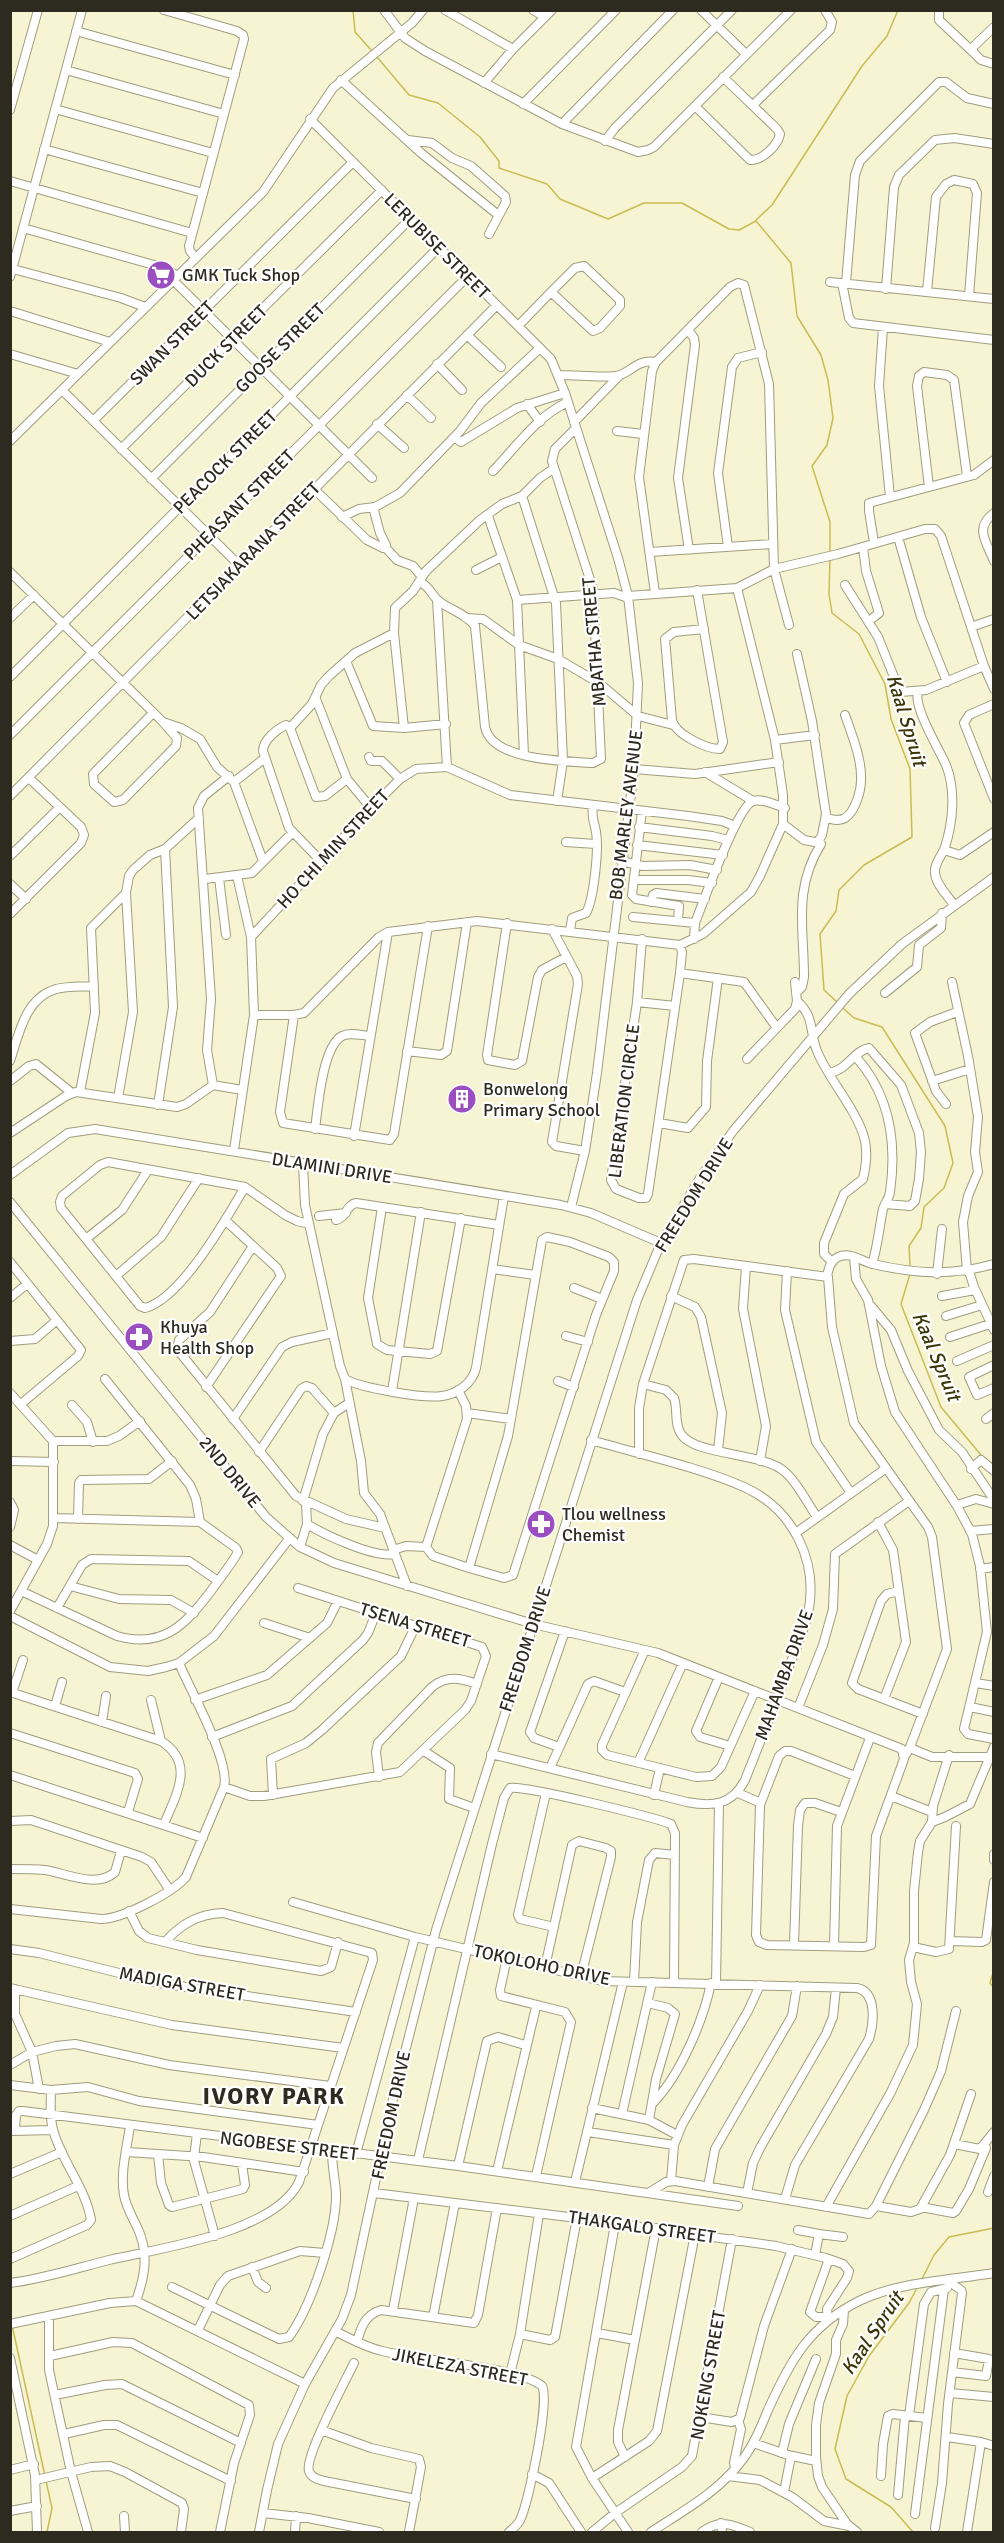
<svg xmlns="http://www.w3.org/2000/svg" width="1004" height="2543" font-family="Signika,sans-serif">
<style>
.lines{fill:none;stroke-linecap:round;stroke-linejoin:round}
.stream{stroke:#c8bc52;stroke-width:1.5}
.minor-casing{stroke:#a09d7e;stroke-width:10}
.minor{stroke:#fff;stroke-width:8}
.labels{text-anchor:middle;stroke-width:4.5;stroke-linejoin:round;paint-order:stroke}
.street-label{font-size:18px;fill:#2d2b1f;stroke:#fff}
.poi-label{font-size:18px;fill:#2d2b1f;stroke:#fff;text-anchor:start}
.water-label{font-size:20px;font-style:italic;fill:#3c3709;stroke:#fff}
.district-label{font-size:24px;font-weight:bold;letter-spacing:1.5px;fill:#2d2b1f;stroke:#fff}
</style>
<rect width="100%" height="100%" fill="#f7f4d3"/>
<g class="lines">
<path class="stream" d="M353 10 355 32 372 51
M377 57 409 95 438 103 480 137 499 161V168L547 184 560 199 608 219 644 203H682L729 229 739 230 756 221 791 263 797 316 821 355 828 380 833 418 827 445 812 466 830 522V551
M756 220 772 205 862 66 887 36 898 10
M830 559 829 594 832 613 859 634 885 684 891 719 910 769 912 837 864 865 839 890 836 911 820 934 824 990 837 1002
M843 1008 854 1018 882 1027 945 1126 953 1163 944 1188 924 1207 921 1228 909 1246 910 1266
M910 1274 901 1304 941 1407 981 1455 994 1465
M994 1969 990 1983 994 1988
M922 2279 934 2255 949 2237 994 2228
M12 2325 45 2476
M46 2481 52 2508 47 2532
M913 2532 891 2507 846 2479 835 2449 847 2396 869 2356 909 2303 917 2288"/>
<g class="minor-casing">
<path id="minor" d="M164 10 237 31 243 35 244 39 189 246 190 251 196 258
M384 10 405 38 425 51 562 124 638 152 648 150 654 147 791 10
M445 10 513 49
M533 10 545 17
M701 10 746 54
M939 10V20L973 52
M994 27 973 47V52L981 60 994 64
M76 31 235 75
M66 70 224 114
M341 80 421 153 497 214
M484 83 513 49 552 10
M523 104 616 10
M753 105 830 30 832 22 825 10
M695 106 750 160C762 161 778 145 780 134L777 129 723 77
M55 109 213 153
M10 110 38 10
M310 119 551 359 565 393 618 558 628 596 638 683 634 769 597 1073 585 1151 571 1207
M562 124 673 10
M408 140 432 143 452 158 471 166 505 196 506 202 489 234
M605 141 615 128 732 10
M44 149 203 193
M10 181 192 233
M23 228 161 267 178 276
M13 269 121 298 145 307
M10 277 82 10
M173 280 372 478
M830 282 994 299
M842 283 849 318 853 323 994 340
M846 283 855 175 860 161 939 82H946L967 98 994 104
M886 289 894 187 899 175 935 140 954 138 994 144
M927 292 936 197 946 184 954 180 973 184 977 193 969 296
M10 311 110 342
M518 326 551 292 593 331 600 328 620 306V300L584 266 575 268 551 292
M883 327 879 386 890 497
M688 330 694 338 695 345 678 478 689 550
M467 335 501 367
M10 354 78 374
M437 364 462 390
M559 375C578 375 598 378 616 376 631 374 635 359 656 362L730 287 738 283 744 285 769 384 774 569 789 625
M62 390 239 565
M407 395 431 418
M527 404 540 422
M93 421 353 162
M574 422 619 376
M377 424 404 448
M617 431 643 434
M454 437 461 442 517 408 565 393
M10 441 263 192 333 88 412 23 423 10
M121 449 382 190
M493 471C515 448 538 415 568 402
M151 479 410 219
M929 487 917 386 919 376 924 372 947 375 954 380 967 476
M314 489 367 540 383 548 386 545 380 533 373 507
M522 496 556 603 563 761 557 801
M994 513C974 528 986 541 994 561
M488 516 517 600 524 755
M342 517 359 509 375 507 400 493 460 431 481 403 540 348
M898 537 921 617 947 682
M874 543 869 511V503L974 475 994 460
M385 547 397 560 413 566 422 577
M728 547 718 473 732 367 738 358 762 352
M863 547 866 571 879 613 869 621
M650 552 772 544
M476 570 502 557
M10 572 162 721 177 738 176 746 123 800 114 802 94 784 93 774 153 713
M420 582C432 588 431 596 440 602 451 610 466 614 475 626L485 727C492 761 565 761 593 763L601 759 593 589 552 461 555 449 576 428
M845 585 878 637 900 692 926 690 984 666
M697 590 723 742 720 749C706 749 675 734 672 720L665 639 674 632 704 629
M655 593 639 477 652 371 656 362
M628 596 737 588 774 569 838 554 925 529H935L941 536 984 666 994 689
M437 600 447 767
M517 600 614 593 628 598
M10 618 34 595
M466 618 483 619 519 645 558 659 599 683 638 716 673 725
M971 627 994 619
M346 661 373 726 404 728 446 724
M10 677 439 247
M918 692C913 707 939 749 946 765 956 790 953 822 945 847 942 856 934 863 935 873 936 885 948 896 954 905
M316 699 347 779 371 808
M994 704 969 715 964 723 994 799
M163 722 181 728 200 739 217 767 234 782 263 861
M290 728 286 725C277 729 263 740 263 751L289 828 321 861
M290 728 312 704 321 685 329 676 355 653 394 633
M290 728 316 797 325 796 347 779
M404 728 394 633 395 608 413 591 426 571 480 520 502 504 522 496 540 478 553 469
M10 735 468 276
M775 740 815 735
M369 757 371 761H382L400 779
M634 769 695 774 779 762
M705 772 753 801
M234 782 265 758
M10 796 496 306
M642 811 632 895 636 899 679 906 678 921
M826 818C832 819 839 822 845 818 855 812 861 791 861 780 862 759 852 735 845 715
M783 824 804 840 815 842 819 840 822 835 826 814 812 721 797 654
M639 827 712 836 728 840
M566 842 596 844
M637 845 723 855
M944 850 960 855 994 832
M10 856 60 807
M621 861 643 866 690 865 717 870
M219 878 226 935
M205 879 252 873 292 833
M634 880H688L712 883
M10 884 26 899
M651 902 653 895 656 893 705 899
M10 914 81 843 84 835 81 827 29 778
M633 917 695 923
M507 923 487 1055 488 1060 515 1065 522 1061 538 977 542 970 566 957
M552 929 577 976 578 984 552 1142 556 1146 585 1151
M570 931 572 918 586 913C594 899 599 848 596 832 594 820 591 818 593 805
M251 937 371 808 400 779 416 769 447 767 510 795 688 816 722 821 735 826
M642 939 637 1002 611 1180 616 1189 639 1198H646L648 1194 680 973 682 952 680 945
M694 939 695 923C703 903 737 807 753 801 763 798 775 805 785 808
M680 973 744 982 777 1028
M952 982 968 1056 978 1117 975 1152 978 1172 968 1196 963 1222 967 1271
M796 993 802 987 804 977C804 928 793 889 821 844L819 840
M885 993 917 967 919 945 941 928 942 913
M797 1001C815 1017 809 1031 817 1051 829 1080 856 1109 864 1137 868 1150 866 1166 863 1179L844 1194 824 1243V1254L832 1262
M637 1002 675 1006
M254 1015H294L304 1013 379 937 388 932 477 921 680 945 703 934 751 892 760 876 783 824V795L775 740 737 588
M294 1015 280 1112 283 1123 390 1140 394 1134 428 926
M407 1051 441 1055 447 1051 467 922
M856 1057C890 1095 897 1143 890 1192 889 1199 885 1203 883 1209 879 1228 878 1246 872 1264
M747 1059 795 1009 797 1001 795 982
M10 1061C19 1034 25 998 56 989 68 986 82 987 94 986
M829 1073C848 1070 853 1051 869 1048L901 1085 919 1133 921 1152 919 1179 915 1201 910 1206 885 1204
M10 1081 29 1066 36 1064 72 1093
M932 1081 970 1069
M213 1085 207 1050 211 999 198 808 204 796 229 776
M80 1092 95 1013 91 928 126 893
M118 1098 133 1012 126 893 129 876 133 870 150 855 165 849 199 818
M946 1104 936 1091 915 1033 930 1022 957 1012
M158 1105 173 1007 165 849
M659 1123 688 1128 706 1107 707 1061 718 978
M315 1129C318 1108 322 1047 342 1036 350 1032 360 1035 369 1036
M10 1133 66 1096 76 1092 177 1107 186 1104 213 1085 242 1090
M354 1136 388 932
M234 1150 254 1015 251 937 237 876
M303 1164 305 1205 340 1366 345 1379C361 1388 424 1399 442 1396 457 1394 472 1384 476 1368L504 1196
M10 1175 68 1133 95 1129 561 1205 591 1213 661 1243
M245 1187C226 1219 181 1299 145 1308L140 1306 61 1208 60 1202 62 1196 100 1165 108 1162 245 1187 285 1215 297 1221 309 1224
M10 1202 266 1517 300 1547 334 1563 533 1624 658 1653 902 1749 904 1759 876 1836 871 1945 864 1947 767 1945 759 1942 756 1935 760 1805 779 1756 785 1751H791L855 1776
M382 1207 368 1298 377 1344 387 1350 430 1354 437 1351 461 1218
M319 1216 346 1213
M336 1220C346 1218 346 1205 356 1203L499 1225
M86 1239 122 1210 148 1170
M253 1246 210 1312 179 1340 177 1349 296 1496 346 1519 385 1528
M854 1257 856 1279 868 1300 881 1366 895 1412 957 1506 972 1534 980 1566 987 1632 964 1729 968 1734 994 1739
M10 1262 81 1350 78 1356 21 1404
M746 1266 743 1309 766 1426 760 1461
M492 1269 535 1275
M787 1271 785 1310 816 1442 851 1493
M969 1271 974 1287 994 1330
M937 1274 942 1229
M116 1276 161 1237 199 1178
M827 1277C828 1269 830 1261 838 1257 850 1251 862 1262 873 1264 916 1274 951 1276 994 1264
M574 1288 602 1299
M671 1296 695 1307 701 1317 722 1413 718 1450
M942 1296 975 1290
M10 1298 27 1284
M871 1306 891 1330 908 1371 939 1430 962 1452 994 1500
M946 1316 982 1305
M566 1336 588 1342
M950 1337 990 1324
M10 1341 35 1339 57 1320
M957 1361 994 1345
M994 1365 969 1377 977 1395 994 1388
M105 1379 190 1485 196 1499 200 1522
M345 1379 361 1461 364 1493 380 1514 407 1586
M558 1381 574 1387
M643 1384 666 1390 674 1398C678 1409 674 1424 681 1434 695 1456 763 1452 785 1472 798 1483 807 1503 817 1517
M206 1387 281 1276 277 1268 225 1220
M392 1391 421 1212
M10 1393 53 1441V1526L47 1544 10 1611
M72 1405 87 1422 93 1442
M334 1413 349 1403
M467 1413 511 1419
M233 1419 282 1347 292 1342 333 1333
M986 1419 994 1413
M53 1441H107L119 1436 140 1421
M259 1452 301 1389 306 1386 312 1388 334 1413 323 1434 303 1501
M639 1454V1408L643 1384 684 1260 694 1259 828 1277 832 1327 854 1423 928 1527 932 1537 947 1649 910 1747 905 1756
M10 1461 54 1462
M971 1469 981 1460 994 1471
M10 1502 14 1510 10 1527
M957 1505 976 1499 994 1504
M78 1519 79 1483 81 1480 149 1479 172 1461
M878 1522 893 1550 906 1642 884 1699
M307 1524C325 1535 374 1558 394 1554
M970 1531 994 1529
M797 1532 885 1469
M10 1545 38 1560
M300 1547 307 1524 306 1502
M426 1547 433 1556 469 1568 504 1578 513 1575 596 1315 614 1271V1262L609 1257 570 1242 547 1237 542 1240 508 1436 469 1568
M426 1547 467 1419 466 1406 458 1390
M393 1550 406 1546 426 1547
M980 1569 994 1567
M70 1586 119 1599 171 1600 194 1613
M21 1591 117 1636C163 1649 185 1625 211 1591 220 1578 231 1565 238 1552L236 1548 200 1522 54 1518
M899 1591 887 1594 881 1601 852 1683 858 1689 923 1714
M57 1608 82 1565 91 1559 189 1561 218 1581
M10 1616 110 1667 148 1671 166 1667 179 1663 214 1636 289 1539
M264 1623 310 1638
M645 1650 602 1745V1750L607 1755 696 1777 712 1776 721 1767 755 1691
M719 1677 696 1731 700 1737 730 1746
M976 1683 994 1686
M10 1692 161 1741C196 1763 176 1795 164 1824
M12 1693 23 1660
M151 1700 161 1741
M195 1700 267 1675 327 1623 338 1601
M55 1706 62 1682
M970 1707 994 1712
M798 1708 823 1645 833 1609 835 1554 909 1501
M102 1722 106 1696
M10 1733 135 1773 138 1779 128 1812
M212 1737 292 1706 363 1640 368 1633 376 1613
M559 1747 534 1738 530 1732 565 1631
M910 1748 932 1757H989
M424 1751 450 1768 449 1799 474 1808
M491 1754 687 1802C713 1807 732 1805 745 1780 759 1745 773 1709 786 1674 794 1654 803 1634 808 1614 819 1561 793 1509 744 1487 699 1467 639 1454 591 1440
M638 1763 683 1663
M550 1768 588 1684 594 1681 625 1692
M10 1775 203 1838
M379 1777 376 1752 378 1743 432 1687C447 1675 460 1678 477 1684
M224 1787 250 1796H264L400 1772 465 1710 471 1701 486 1656 482 1647 298 1588
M546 1793 518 1915 520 1919 554 1927
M738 1793 761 1803
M273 1795 271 1759 306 1743 322 1730 401 1656 416 1625
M654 1795 660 1768
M891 1796 932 1812
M10 1821 31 1820 142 1857 151 1862 169 1889
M932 1822 945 1817 970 1804 994 1747
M994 1854V1860
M10 1869C22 1869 33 1869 45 1870 65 1873 97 1889 115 1872L121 1851
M293 1902 415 1937 602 1981 857 1988C877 1992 874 2023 869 2039L795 2165 785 2199
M10 1909 101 1919C122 1919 172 1893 186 1877L224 1787C231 1762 190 1690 179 1663
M129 1911 139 1931 148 1938 197 1950 321 1971 331 1967 338 1942
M950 1941 982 1942 986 1940 994 1882
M794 1945 798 1826 800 1810 805 1803H815L841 1812
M834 1946 837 1826 870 1738
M913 1947 936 1952 949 1949 956 1826
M10 1949 39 1953 159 1983 356 2012
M507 1958 500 1990 501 1996 565 2012 571 2022 536 2176
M545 1967 572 1845 579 1841 606 1848 611 1851V1857L581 1976
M634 1982 637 1922 649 1860 655 1853 675 1855
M716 1984 719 1803
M10 1988 172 2025 343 2048
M15 1989V2014L32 2052 39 2089
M10 2065 32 2052 56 2046 75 2044 169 2065 330 2086
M10 2085 51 2090 88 2087 139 2101 318 2125
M653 2103C680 2075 703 2022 711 1983
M592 2108 649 2120 656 2079 675 2014 668 2008 648 2003
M622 2114 652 1982
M649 2120 677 2135
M130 2126C127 2147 120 2173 124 2195 126 2207 133 2218 138 2229 149 2254 145 2276 136 2301
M15 2129 16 2115 19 2111H23L458 2166 738 2206
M12 2131 53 2130
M588 2132 674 2145
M954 2144 980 2149 994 2132
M127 2152 203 2157 304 2172
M158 2154 161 2183 169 2205 172 2207 243 2189 245 2185 242 2164
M356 2154 415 1937
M193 2157 215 2236
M194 2157 197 2134
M418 2160 492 1844 504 1798 510 1788C524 1785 653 1817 671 1824L675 1833 674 1982
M458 2166 487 2041 498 2037 525 2045
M497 2171 536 2007
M10 2174 62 2152
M671 2181 674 2145 682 2125 748 2011 760 1985
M575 2182 623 1982
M708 2187 715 2149 792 2016 797 1986
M650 2192 666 2182 675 2181 869 2214 876 2206 924 2110 941 2071 956 2011
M988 2192 994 2176
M374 2193 577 2218 776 2246 826 2258 843 2264 849 2271 847 2278 827 2309 828 2320
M747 2193 753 2163 760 2148 826 2034 833 2017 836 1988
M876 2206 911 2212 920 2209 950 2155 971 2094
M826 2207 891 2092 913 2045 917 2004 911 1982 909 1960 914 1943V1891L918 1852 920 1841 932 1822 933 1806 949 1755
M921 2207 953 2213 956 2211 969 2189 986 2148
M10 2216 78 2186
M615 2224 576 2447 592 2478 628 2532
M798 2230 819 2234
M815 2255 819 2234 843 2237
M10 2259 87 2225 91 2220C86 2189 63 2163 54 2133 49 2119 51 2104 51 2090
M252 2267 258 2282 266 2288
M10 2283C43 2279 77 2268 109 2260 160 2248 274 2233 299 2182L373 1960 372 1953 223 1913C198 1914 181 1924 165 1942
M172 2287 279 2339 289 2337C311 2307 337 2230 336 2193 335 2179 332 2166 332 2152
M393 2310 414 2198
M844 2310 843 2324 836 2340V2354L819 2403 816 2425V2457L818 2476 822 2487 847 2524 857 2532
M49 2316V2370L71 2472 88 2532
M433 2317 455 2203
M827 2317H816L810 2312 829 2259
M10 2324 110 2303 136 2301 305 2384
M198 2330 220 2285 228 2276 300 2251 325 2253
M335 2331C350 2339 366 2347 382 2351 417 2360 519 2367 542 2386 550 2401 529 2500 521 2518 519 2524 514 2528 509 2532
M597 2333 635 2340
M520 2334 550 2340 555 2337 577 2218
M357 2342C361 2327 365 2315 381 2310L474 2323 478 2315 497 2208
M50 2356 113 2342 132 2343 249 2405 250 2415 234 2463 220 2532
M10 2358 35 2475 37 2532
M354 2363C346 2380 304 2457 309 2471 311 2478 318 2479 324 2481L416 2499
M952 2372 986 2376 989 2359 954 2353
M510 2374 520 2334 539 2214
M950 2393 994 2397
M55 2395 105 2385 122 2384 241 2443
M909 2416 924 2304 931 2292 947 2288
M700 2417 732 2422 740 2418 764 2326 792 2249
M321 2430 371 2448 419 2459 421 2467 409 2532
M64 2434 104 2425H117L231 2481
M947 2437 981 2442
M753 2443 788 2455 816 2461
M782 2453 789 2424 816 2359
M625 2457 618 2442V2430L656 2228
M735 2468 734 2463 741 2429 738 2420
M10 2470 34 2464
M532 2474 549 2483 581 2532
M728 2476 760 2480 792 2497 824 2521 849 2526
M881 2476 883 2444 888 2416 893 2414 927 2418
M592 2478 649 2441 657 2431 695 2234
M36 2480 91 2467 110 2466 125 2472 182 2503 184 2509 181 2532
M784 2492 791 2456
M898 2495 905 2416
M10 2511 37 2506
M263 2513 308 2518 379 2532
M915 2514 944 2289
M124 2516 125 2532
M721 2523 722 2532
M935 2528 942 2483 948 2404 962 2293 961 2290 948 2281
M259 2532 267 2490 278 2444 305 2384 342 2319 351 2295 393 2099 436 1930 637 1300 661 1243 700 1178 733 1131 849 994 902 944 994 877
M295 2532 296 2516
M592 2532 615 2513 682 2467 692 2456 732 2239
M651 2532C683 2511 720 2491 743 2459 754 2444 761 2427 768 2410 790 2361 809 2326 859 2301 897 2282 952 2280 994 2273
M702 2532C719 2519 732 2524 750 2532
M967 2532 981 2442 994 2446"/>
</g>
<use href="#minor" class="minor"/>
</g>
<defs>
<g id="supermarket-disc" transform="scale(1.5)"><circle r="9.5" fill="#9a4ec0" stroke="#fff"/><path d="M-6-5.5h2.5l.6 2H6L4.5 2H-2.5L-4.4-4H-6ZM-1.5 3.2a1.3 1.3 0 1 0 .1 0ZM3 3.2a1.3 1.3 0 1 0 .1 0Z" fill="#fff"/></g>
<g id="building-disc" transform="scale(1.5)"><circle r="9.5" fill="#9a4ec0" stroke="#fff"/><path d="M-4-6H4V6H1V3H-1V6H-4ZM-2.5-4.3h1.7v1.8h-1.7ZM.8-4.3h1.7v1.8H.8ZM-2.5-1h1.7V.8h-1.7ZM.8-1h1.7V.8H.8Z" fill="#fff"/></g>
<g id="pharmacy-disc" transform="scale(1.5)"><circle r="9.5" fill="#9a4ec0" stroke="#fff"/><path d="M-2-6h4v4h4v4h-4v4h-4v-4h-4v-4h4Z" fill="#fff"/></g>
</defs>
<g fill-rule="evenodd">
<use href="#supermarket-disc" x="161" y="275"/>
<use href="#building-disc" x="462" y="1099"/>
<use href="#pharmacy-disc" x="139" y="1337"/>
<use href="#pharmacy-disc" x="541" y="1524"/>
</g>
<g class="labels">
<g class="street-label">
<text transform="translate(437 246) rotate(45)" y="6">LERUBISE STREET</text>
<text transform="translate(172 343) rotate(-45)" y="6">SWAN STREET</text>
<text transform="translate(226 346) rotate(-45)" y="6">DUCK STREET</text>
<text transform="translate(280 348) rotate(-45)" y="6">GOOSE STREET</text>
<text transform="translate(225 462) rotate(-45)" y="6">PEACOCK STREET</text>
<text transform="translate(239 505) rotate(-45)" y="6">PHEASANT STREET</text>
<text transform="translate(253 551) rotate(-46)" y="6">LETSIAKARANA STREET</text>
<text transform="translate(594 642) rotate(-95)" y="6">MBATHA STREET</text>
<text transform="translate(626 815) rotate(-83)" y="6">BOB MARLEY AVENUE</text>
<text transform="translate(333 849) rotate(-47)" y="6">HO CHI MIN STREET</text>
<text transform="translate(624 1101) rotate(-83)" y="6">LIBERATION CIRCLE</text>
<text transform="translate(332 1168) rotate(9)" y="6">DLAMINI DRIVE</text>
<text transform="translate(694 1195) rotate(-58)" y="6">FREEDOM DRIVE</text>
<text transform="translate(230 1472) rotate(51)" y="6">2ND DRIVE</text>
<text transform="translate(415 1625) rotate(17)" y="6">TSENA STREET</text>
<text transform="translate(525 1649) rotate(-72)" y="6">FREEDOM DRIVE</text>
<text transform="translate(784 1675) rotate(-70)" y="6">MAHAMBA DRIVE</text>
<text transform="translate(542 1965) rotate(12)" y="6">TOKOLOHO DRIVE</text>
<text transform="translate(182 1984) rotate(10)" y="6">MADIGA STREET</text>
<text transform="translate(391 2115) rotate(-78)" y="6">FREEDOM DRIVE</text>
<text transform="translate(289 2146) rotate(7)" y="6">NGOBESE STREET</text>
<text transform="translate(642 2227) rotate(8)" y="6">THAKGALO STREET</text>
<text transform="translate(460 2367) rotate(11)" y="6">JIKELEZA STREET</text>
<text transform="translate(708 2375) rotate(-80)" y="6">NOKENG STREET</text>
</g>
<g class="poi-label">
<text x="182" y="281">GMK Tuck Shop</text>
<text x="483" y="1095">Bonwelong<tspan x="483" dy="21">Primary School</tspan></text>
<text x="160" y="1333">Khuya<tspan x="160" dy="21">Health Shop</tspan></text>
<text x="562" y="1520">Tlou wellness<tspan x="562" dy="21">Chemist</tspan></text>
</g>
<g class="water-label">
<text transform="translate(907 720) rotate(73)" y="7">Kaal Spruit</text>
<text transform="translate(937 1356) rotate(67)" y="7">Kaal Spruit</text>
<text transform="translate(872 2333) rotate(-56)" y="7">Kaal Spruit</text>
</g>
<g class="district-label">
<text x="274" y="2104">IVORY PARK</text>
</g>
</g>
<rect width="1004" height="2543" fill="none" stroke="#2d2b1f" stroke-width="24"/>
</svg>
